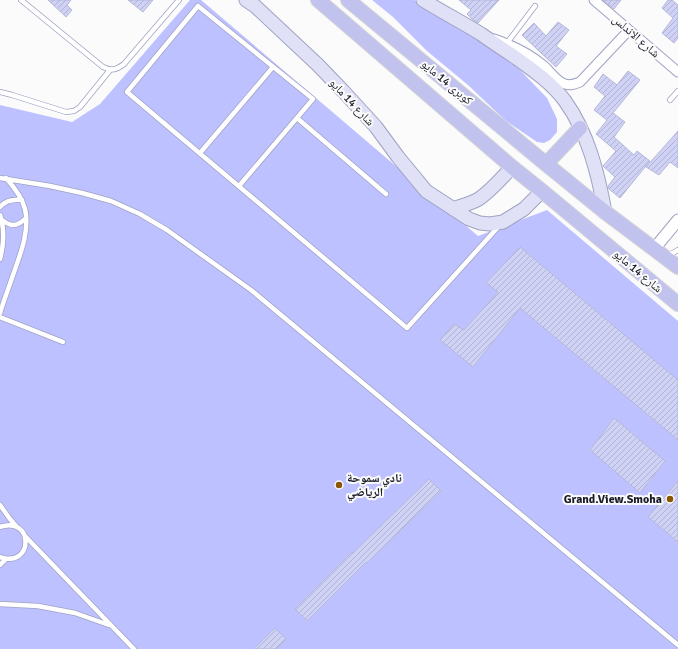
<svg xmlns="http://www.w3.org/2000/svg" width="678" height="649" font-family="Signika,'Noto Naskh Arabic',sans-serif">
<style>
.park{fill:#bdc1ff}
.building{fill:url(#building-hatch);stroke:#b5b8da}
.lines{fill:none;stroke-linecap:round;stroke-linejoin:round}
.service-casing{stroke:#9fa2c3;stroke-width:6}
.minor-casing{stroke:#9fa2c3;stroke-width:11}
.tertiary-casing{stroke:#9fa2c3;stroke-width:13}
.secondary-casing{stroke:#9fa2c3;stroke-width:15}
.primary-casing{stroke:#d6d6d8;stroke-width:16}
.service{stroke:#fff;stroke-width:4.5}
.minor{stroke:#fff;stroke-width:9}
.tertiary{stroke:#fff;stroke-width:11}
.secondary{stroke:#e0e0f6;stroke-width:13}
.primary{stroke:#c1c2ed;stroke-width:14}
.poi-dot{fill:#895700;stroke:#fbfbfb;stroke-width:1.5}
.labels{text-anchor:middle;stroke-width:4;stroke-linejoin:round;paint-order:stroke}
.street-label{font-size:12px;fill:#1a1b28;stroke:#fbfbfb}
.poi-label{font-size:12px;font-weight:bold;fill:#1a1b28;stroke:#fbfbfb;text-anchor:start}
</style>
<defs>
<pattern id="building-hatch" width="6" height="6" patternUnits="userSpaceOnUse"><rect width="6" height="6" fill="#cfd1f5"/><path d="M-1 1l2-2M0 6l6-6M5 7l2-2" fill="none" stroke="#b1b3d2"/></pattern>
</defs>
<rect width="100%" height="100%" fill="#fbfbfb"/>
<path class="park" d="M190 0H201L478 236 547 210 678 321V649H0V105L72 122 100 104Z
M372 0H414L482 41 520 70 547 98 557 119V132L550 140 544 143 537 142 506 121 468 85 427 51 393 17Z"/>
<path class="building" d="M48 0H71L67 5 72 10 66 17Z
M128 0H153L143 12Z
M459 0H499L478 23 472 19 467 14 471 10Z
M603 0H621L614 9Z
M668 0H672L678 5V38L674 43 662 33 673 18 662 8Z
M558 22 569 30 556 46 567 54 556 67 522 35 534 23 546 36Z
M628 71 640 80 613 113 625 122 614 137 634 155 637 151 650 161 620 198 609 189 608 186 615 177 603 166 616 151 596 134 607 120 594 110 605 96 594 87 603 74 617 85Z
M678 131V168L670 162 659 175 646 167Z
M520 247 678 380V440L520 308 473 367 440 340 454 324 464 330 498 292 486 283Z
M614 418 665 461 640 493 590 450Z
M429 479 441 491 367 563 366 562 307 621 295 609 352 552 353 553Z
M678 481V542L648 517Z
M275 628 286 639 276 649H254Z"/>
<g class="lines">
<g class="service-casing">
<path id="service" d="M21 0 103 67C112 71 116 70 124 64L179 0
M507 43 535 6
M0 92 12 95 66 112 74 111 80 107 110 70
M670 100 678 91
M297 118 386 194
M200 153 273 67
M0 178 50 186 82 193 111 201 140 214 167 230 251 290 678 645
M239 186 313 99 198 6 127 92 407 328 499 226
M0 207C6 200 13 199 22 200
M0 215C5 230 4 244 0 259
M2 220C11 227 17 227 26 218
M667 255 673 253 678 250
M0 313C4 300 9 287 13 275 20 255 30 231 25 209 22 197 14 187 6 178
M0 317 63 342
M0 505 10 519 16 526
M0 527C34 515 34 569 0 557
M25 536 134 649
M0 565 6 559
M0 604 38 606 75 613 109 625"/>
</g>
<g class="minor-casing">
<path id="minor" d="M594 0 678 72
M494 39C512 45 529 53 544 66 551 72 556 81 565 84 571 86 575 84 580 82L629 30"/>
</g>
<g class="tertiary-casing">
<path id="tertiary" d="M654 249 678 220"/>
</g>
<g class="secondary-casing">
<path id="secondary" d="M246 0 255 6 318 65 344 92 376 127 398 157 417 180 426 191 469 219 480 223 490 224 503 222 524 209 542 191
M423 0C442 12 462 22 481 34 491 41 501 48 512 55 530 68 551 82 565 101 588 133 598 173 605 212
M453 209C461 206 469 204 477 200 489 193 502 178 512 167"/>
</g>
<g class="primary-casing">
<path id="primary" d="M318 0 512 167 542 191 678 304
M348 0 546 164 605 212 678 267
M546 164 580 128"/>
</g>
<use href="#service" class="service"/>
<use href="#minor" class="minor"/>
<use href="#tertiary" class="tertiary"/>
<use href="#secondary" class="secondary"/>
<use href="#primary" class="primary"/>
</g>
<g class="poi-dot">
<circle cx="339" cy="485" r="4"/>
<circle cx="670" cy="499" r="4"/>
</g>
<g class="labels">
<g class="street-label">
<text transform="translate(636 36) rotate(41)" y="4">شارع الاندلس</text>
<text transform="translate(447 82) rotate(40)" y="4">كوبرى 14 مايو</text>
<text transform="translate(352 102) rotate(47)" y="4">شارع 14 مايو</text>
<text transform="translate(638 271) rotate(40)" y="4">شارع 14 مايو</text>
</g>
<g class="poi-label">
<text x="347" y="482">نادي سموحة<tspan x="347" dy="14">الرياضي</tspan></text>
<text x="662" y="503" text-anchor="end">Grand.View.Smoha</text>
</g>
</g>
</svg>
